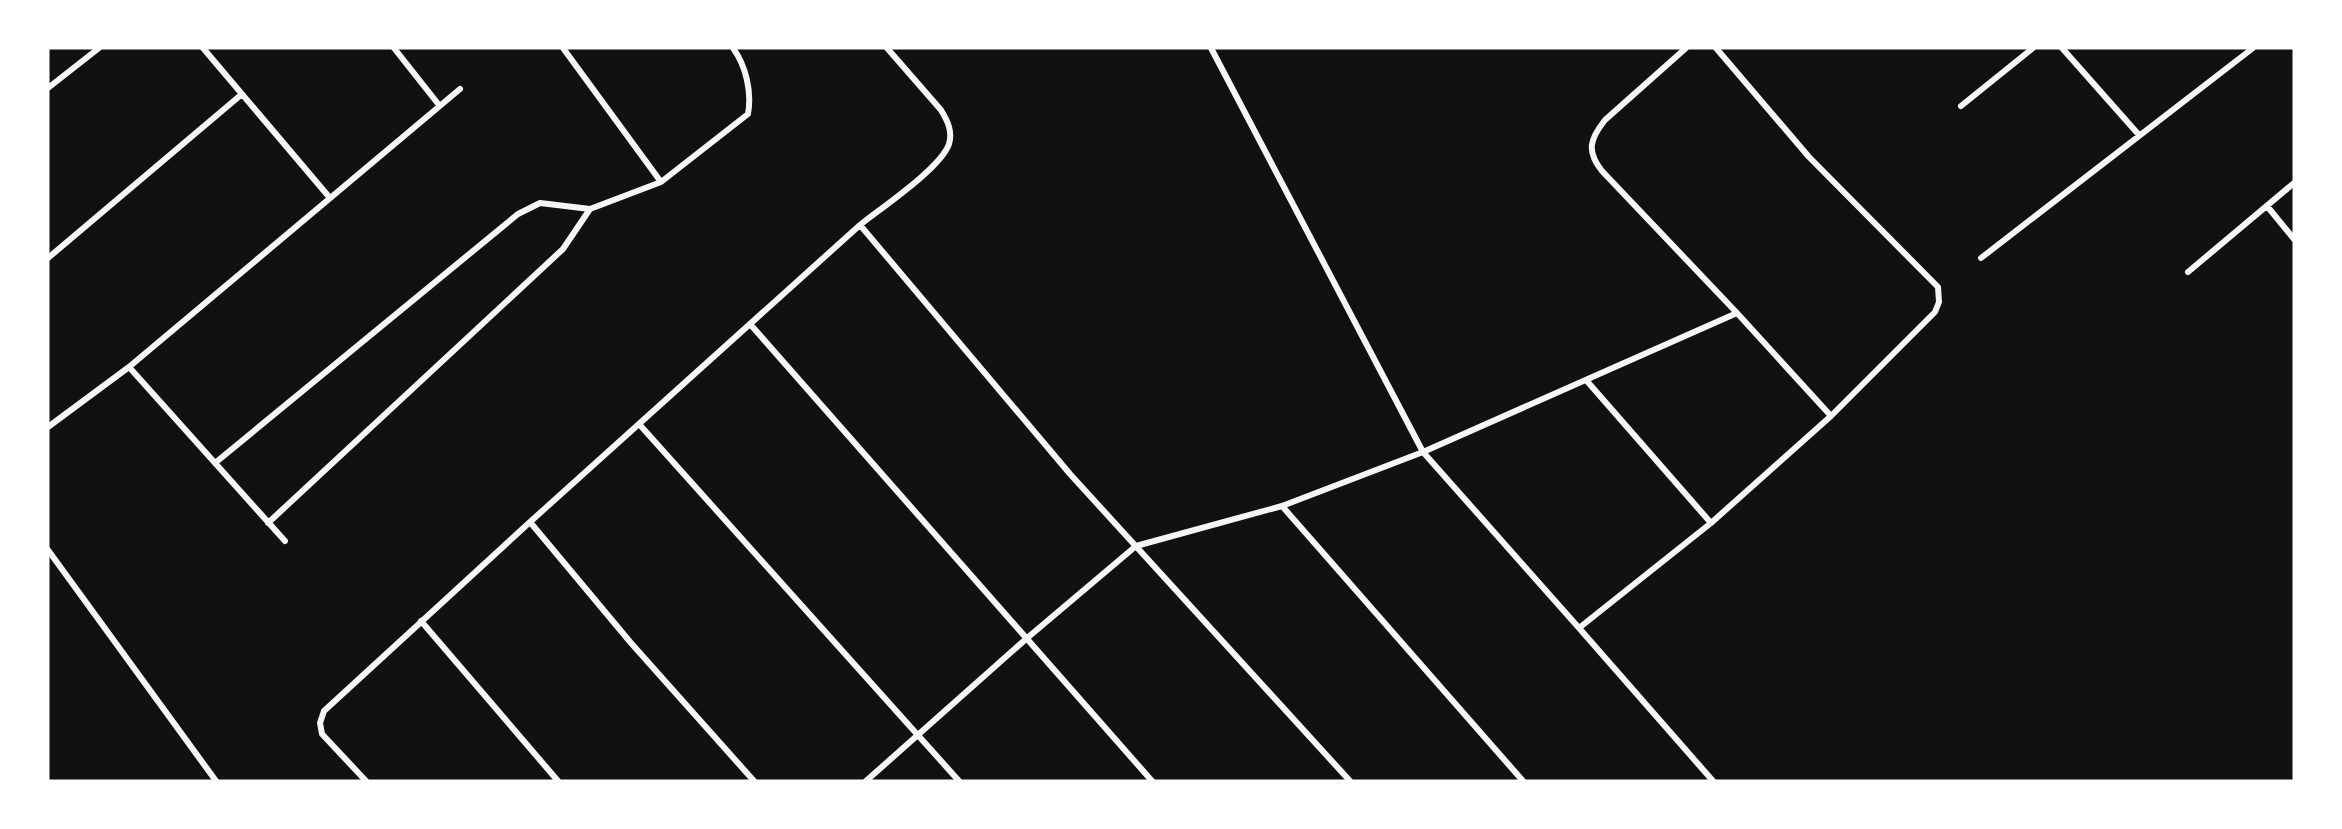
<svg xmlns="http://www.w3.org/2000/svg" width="2342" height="829" font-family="'DM Sans',sans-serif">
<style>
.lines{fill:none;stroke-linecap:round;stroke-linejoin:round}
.minor{stroke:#f5f5f5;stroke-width:6}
</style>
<rect width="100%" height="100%" fill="#111"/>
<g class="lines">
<path class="minor" d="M203 48 330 198
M394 48 439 105
M1211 48 1423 452 1579 628
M1686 48 1605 120C1590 139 1586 151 1602 171L1737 313 1831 416
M2062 48 2139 135
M48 88 99 48
M1961 106 2033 48
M661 182 748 114C752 92 746 66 733 48
M2267 206 2294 239
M860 225 1070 474 1350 781
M48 258 242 94
M1981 258 2253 48
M2188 272 2294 183
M750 324 1152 781
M129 367 285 541
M1586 380 1711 523
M639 424 959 781
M48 427 129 367 460 89
M215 463 518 214 540 203 590 209
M1282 506 1523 781
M530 522 631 643 754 781
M268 523 563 249 590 209 661 182 563 48
M48 550 216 781
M421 621 558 781
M366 781 322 734 320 723 324 711 530 522 860 225C881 208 941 168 949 144 953 131 947 120 941 110L887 48
M866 781 1026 639 1136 546 1282 506 1423 452 1737 313
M1713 781 1579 628 1711 523 1831 416 1935 312 1939 302 1938 287 1809 157 1716 48"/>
</g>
<rect width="2342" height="829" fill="none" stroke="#ffffff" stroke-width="99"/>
</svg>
